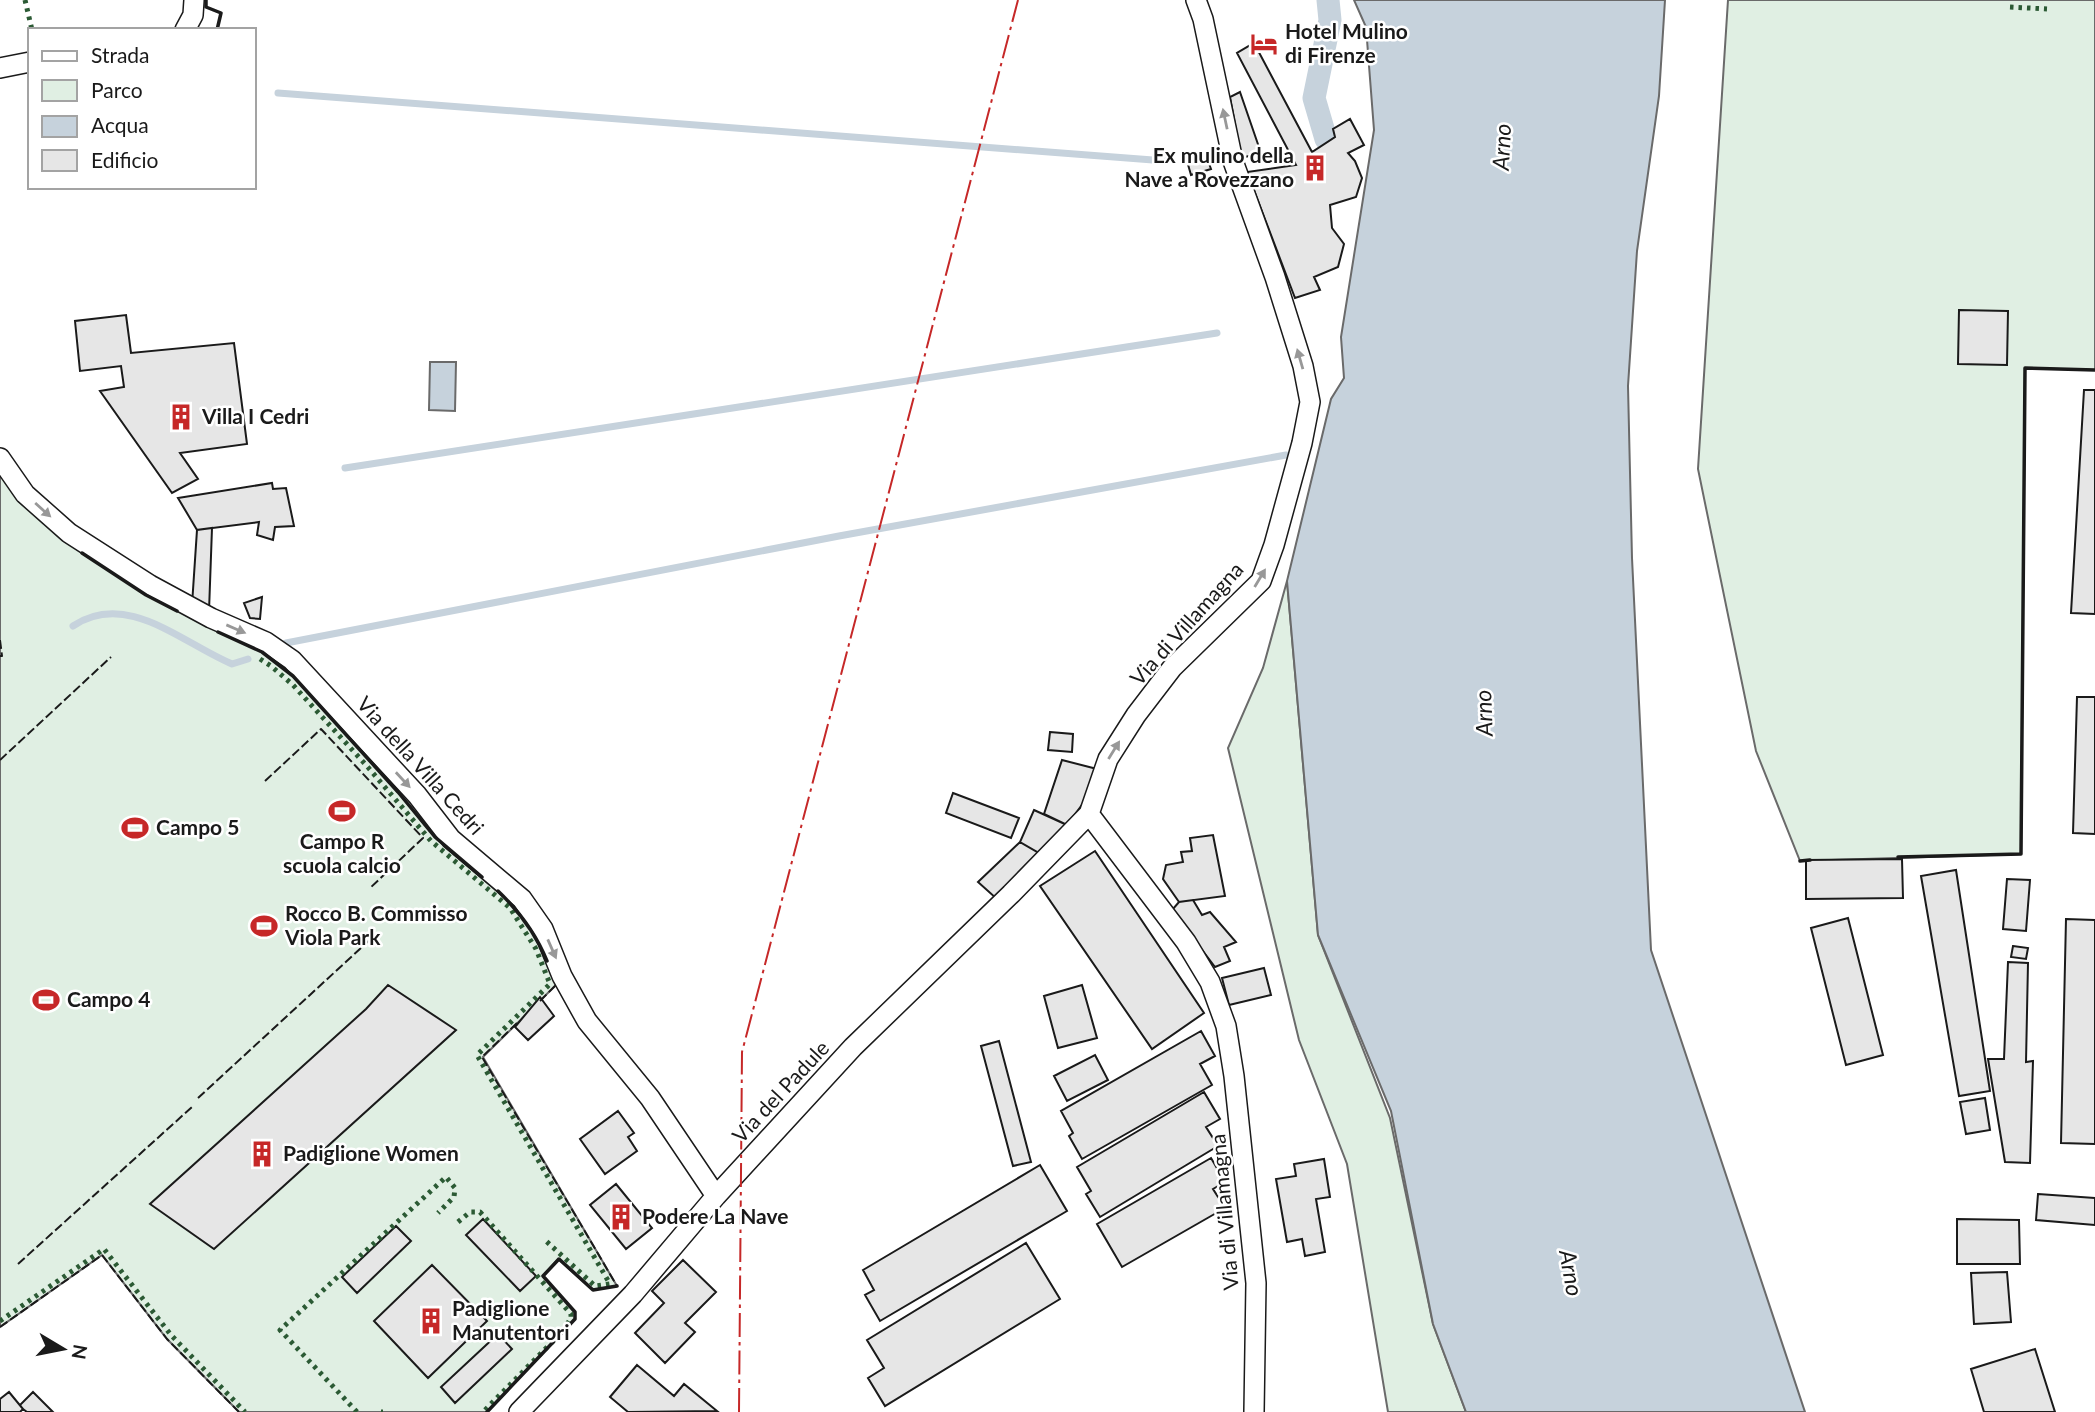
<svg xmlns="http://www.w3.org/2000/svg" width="2095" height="1412" font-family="Lato,sans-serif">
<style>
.green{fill:#e0efe3;stroke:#6a6a6a;stroke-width:2}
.water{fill:#c6d2dc;stroke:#6a6a6a;stroke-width:2}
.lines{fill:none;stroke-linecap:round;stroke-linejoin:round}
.stream{stroke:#c6d2dc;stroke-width:7}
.canal{stroke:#c6d2dc;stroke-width:23}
.building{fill:#e6e6e6;stroke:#1a1a1a;stroke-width:2}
.street-casing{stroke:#1a1a1a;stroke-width:22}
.street{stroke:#fff;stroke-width:19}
.hedge{stroke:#2b5a34;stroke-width:5;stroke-dasharray:3.5 5;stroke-linecap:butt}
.fence{stroke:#1a1a1a;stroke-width:2;stroke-dasharray:9 3.5;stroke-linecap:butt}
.wall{stroke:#1a1a1a;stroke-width:3.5}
.power{stroke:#c62828;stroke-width:2;stroke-dasharray:24 5 3.5 5;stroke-linecap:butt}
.oneway{fill:#989898}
.labels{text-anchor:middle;stroke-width:5;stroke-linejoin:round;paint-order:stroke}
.poi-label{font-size:21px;font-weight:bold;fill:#1a1a1a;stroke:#fff;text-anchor:start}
.street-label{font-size:21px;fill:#1a1a1a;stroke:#fff}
.water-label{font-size:23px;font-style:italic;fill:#1a1a1a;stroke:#fff}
</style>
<rect width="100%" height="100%" fill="#fff"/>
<path class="green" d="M1728 0H2095V370L2025 368 2021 854 1800 861 1756 751 1698 469Z
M0 470 76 548 146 595 262 652 293 676 398 792 435 837 515 907 541 945 557 984 483 1057 617 1286 593 1290 558 1259 543 1276 575 1312V1319L487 1412H239L167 1339 102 1255 0 1327Z
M1287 581 1318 935 1390 1118 1433 1324 1466 1412H1388L1347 1164 1299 1040 1228 748 1263 668Z"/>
<path class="water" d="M1354 0H1665L1659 96 1637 251 1628 386 1632 558 1651 950 1805 1412H1466L1433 1324 1391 1111 1318 935 1287 581 1331 399 1344 378 1341 337 1374 130 1366 27Z
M430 362H456L455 411 429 410Z"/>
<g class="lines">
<path class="stream" d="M278 93 1166 161
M345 468 1217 333
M73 626C127 590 182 643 232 664L248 659
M286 643 839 536 1286 455"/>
<path class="canal" d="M1326 139 1314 98 1330 20 1328 0"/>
</g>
<path class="building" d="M1254 43 1312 152 1335 137 1333 129 1350 119 1364 145 1348 153 1355 161 1362 178 1356 197 1330 205 1332 228 1344 244 1338 267 1314 277 1320 290 1295 298 1247 172 1296 165 1237 53Z
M1240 92 1261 153 1241 158 1230 97Z
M1206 155 1211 169 1191 175 1187 161Z
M1959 310 2008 311 2007 365 1958 364Z
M126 315 131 353 234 343 247 444 180 453 198 479 172 493 100 391 124 387 121 366 80 371 75 321Z
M2084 390H2095V614L2071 613Z
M272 483 273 489 286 488 294 526 275 527 273 540 257 535 259 522 197 530 178 498Z
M212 528 209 611 192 605 197 530Z
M262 597 260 619 250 618 244 603Z
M2077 697H2095V834L2073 833Z
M1050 732 1073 734 1072 752 1048 750Z
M1062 760 1097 769 1087 798 1067 825 1044 814Z
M953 793 1019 818 1011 838 946 813Z
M1034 810 1067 825 1044 856 1020 842Z
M1213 835 1225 896 1179 902 1163 879 1166 865 1183 862 1181 852 1192 851 1190 838Z
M1020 842 1044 856 998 900 978 882Z
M1095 851 1204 1013 1152 1049 1040 886Z
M1902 859 1903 898 1806 899V860Z
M1956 870 1990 1091 1959 1096 1921 876Z
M2007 879 2030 880 2026 931 2003 929Z
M1193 900 1202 915 1210 912 1236 942 1224 947 1230 961 1215 967 1172 910 1179 902Z
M1848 918 1883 1055 1846 1065 1811 928Z
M2066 919 2095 920V1144L2061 1143Z
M2013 946 2028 948 2026 959 2011 957Z
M2008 962 2028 963 2026 1062 2033 1061 2030 1163 2005 1162 1988 1059H2004Z
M1264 968 1271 995 1229 1005 1222 978Z
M388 985 456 1030 214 1249 150 1204 366 1009Z
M1082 985 1097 1038 1058 1048 1044 996Z
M540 997 554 1016 528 1040 515 1027Z
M1201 1031 1215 1056 1200 1064 1212 1085 1082 1159 1069 1136 1073 1133 1061 1111Z
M999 1041 1031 1162 1013 1166 981 1046Z
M1095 1055 1108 1080 1067 1101 1054 1076Z
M1204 1092 1220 1119 1206 1127 1218 1146 1100 1217 1086 1194 1091 1191 1077 1167Z
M1985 1098 1990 1130 1966 1134 1960 1102Z
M618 1111 634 1133 628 1137 637 1151 605 1174 580 1139Z
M1211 1158 1225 1182 1213 1189 1225 1208 1122 1267 1097 1224Z
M1324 1159 1330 1197 1316 1199 1325 1252 1305 1256 1302 1239 1287 1242 1276 1179 1296 1176 1294 1164Z
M1040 1165 1067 1211 880 1321 865 1295 874 1290 863 1270Z
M616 1184 652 1228 626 1249 590 1205Z
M2038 1194 2095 1198V1225L2036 1220Z
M483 1219 536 1276 520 1291 466 1235Z
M1957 1219 2019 1220 2020 1264H1957Z
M396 1226 411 1241 357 1293 342 1277Z
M1026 1243 1060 1299 885 1406 868 1378 884 1368 867 1340Z
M683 1260 716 1292 685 1323 695 1332 665 1363 635 1333 664 1303 652 1291Z
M432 1265 487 1321 428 1378 374 1321Z
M2007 1272 2011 1322 1974 1324 1971 1273Z
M498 1334 512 1349 455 1403 441 1387Z
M2035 1349 2055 1412H1984L1971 1369Z
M637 1365 674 1396 684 1384 717 1411 628 1412 610 1397Z
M9 1392 23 1409 20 1412H0V1399Z
M33 1392 53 1412H27L23 1409 20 1405Z"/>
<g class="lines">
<g class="street-casing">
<path id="street" d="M185 30 193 15 194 0
M0 68 30 62
M0 458 25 494 69 533 150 585 211 618 266 642 292 660 417 795 451 839 522 899 543 929 562 976 587 1021 650 1098 716 1196
M1089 814 1186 942 1210 982 1226 1026 1234 1076 1256 1283 1254 1412
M519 1412 633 1294 716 1196 853 1047 1011 894 1089 814 1108 759 1136 715 1172 668 1261 581 1274 545 1302 443 1310 402 1303 366 1275 277 1233 161 1203 19 1196 0"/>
</g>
<use href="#street" class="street"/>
<path class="hedge" d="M25 0 32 30
M2010 7 2047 9
M260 659 271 666 293 685 366 765 431 841 510 908 536 949 550 984 477 1055 610 1284 595 1286 546 1241
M458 1222 470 1212H480L571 1314V1318L563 1331 483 1412
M0 1321 104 1249 171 1335 245 1412
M357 1412 280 1330 446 1177 455 1188 454 1197 438 1213
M381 1412H383"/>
<path class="fence" d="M0 640 2 656H0
M0 760 111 657
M265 781 321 729 423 838 369 889
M540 1001 557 984
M517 1023 482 1057 617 1286
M198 1098 374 936
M18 1264 192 1107
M0 1327 102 1255 167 1339 239 1412"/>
<path class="wall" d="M206 0V7L221 13 217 30
M82 553 146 595 177 611
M218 632 262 652 293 676 398 792 435 837 482 877
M1898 857 2021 854 2025 368 2095 370
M1800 861 1810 860
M498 891C519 911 536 934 547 961
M487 1412 575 1319V1312L543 1276 559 1259 593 1290 617 1286"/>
<path class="power" d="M739 1412 742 1052 1018 0"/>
</g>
<defs><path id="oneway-solid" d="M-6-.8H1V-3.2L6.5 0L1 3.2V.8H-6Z" transform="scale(1.75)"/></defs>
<g class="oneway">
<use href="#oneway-solid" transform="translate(1225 119) rotate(-102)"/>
<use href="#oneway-solid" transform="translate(1300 359) rotate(-106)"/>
<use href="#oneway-solid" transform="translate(43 510) rotate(42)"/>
<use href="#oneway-solid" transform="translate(1260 578) rotate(-59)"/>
<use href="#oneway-solid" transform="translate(236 629) rotate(23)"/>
<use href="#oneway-solid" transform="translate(1114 750) rotate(-58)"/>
<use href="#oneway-solid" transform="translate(403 780) rotate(47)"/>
<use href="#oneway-solid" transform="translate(552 949) rotate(66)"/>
</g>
<defs>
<g id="hotel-bare" transform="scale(2.1)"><path d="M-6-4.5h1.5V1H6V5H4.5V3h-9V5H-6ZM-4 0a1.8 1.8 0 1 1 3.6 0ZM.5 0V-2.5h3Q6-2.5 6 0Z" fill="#c62828" stroke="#fff" stroke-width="2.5" paint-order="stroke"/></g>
<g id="building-bare" transform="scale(2.1)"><path d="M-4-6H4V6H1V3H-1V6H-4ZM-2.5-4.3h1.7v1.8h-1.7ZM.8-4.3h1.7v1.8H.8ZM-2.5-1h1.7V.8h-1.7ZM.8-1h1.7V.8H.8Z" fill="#c62828" stroke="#fff" stroke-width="2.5" paint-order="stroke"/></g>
<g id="stadium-bare" transform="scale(2.1)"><path d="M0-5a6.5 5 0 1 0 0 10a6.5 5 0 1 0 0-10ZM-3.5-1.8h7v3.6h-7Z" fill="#c62828" stroke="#fff" stroke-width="2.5" paint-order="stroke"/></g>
</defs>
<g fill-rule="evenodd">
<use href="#hotel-bare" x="1264" y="44"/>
<use href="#building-bare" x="1315" y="168"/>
<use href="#building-bare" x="181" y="417"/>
<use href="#stadium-bare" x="342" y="811"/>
<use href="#stadium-bare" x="135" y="828"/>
<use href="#stadium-bare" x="264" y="926"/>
<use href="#stadium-bare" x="46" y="1000"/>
<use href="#building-bare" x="262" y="1154"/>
<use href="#building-bare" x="621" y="1217"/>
<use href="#building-bare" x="431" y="1321"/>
</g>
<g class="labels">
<g class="poi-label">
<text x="1285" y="39">Hotel Mulino<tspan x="1285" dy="24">di Firenze</tspan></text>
<text x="1294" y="163" text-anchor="end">Ex mulino della<tspan x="1294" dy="24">Nave a Rovezzano</tspan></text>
<text x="202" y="424">Villa I Cedri</text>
<text x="156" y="835">Campo 5</text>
<text x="342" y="849" text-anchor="middle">Campo R<tspan x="342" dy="24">scuola calcio</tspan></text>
<text x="285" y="921">Rocco B. Commisso<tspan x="285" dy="24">Viola Park</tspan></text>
<text x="67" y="1007">Campo 4</text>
<text x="283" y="1161">Padiglione Women</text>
<text x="642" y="1224">Podere La Nave</text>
<text x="452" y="1316">Padiglione<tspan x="452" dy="24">Manutentori</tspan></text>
</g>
<g class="street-label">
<text transform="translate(1187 624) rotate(-48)" y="7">Via di Villamagna</text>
<text transform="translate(420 766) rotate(48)" y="7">Via della Villa Cedri</text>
<text transform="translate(781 1092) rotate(-47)" y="7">Via del Padule</text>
<text transform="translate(1225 1212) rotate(-95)" y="7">Via di Villamagna</text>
</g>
<g class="water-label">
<text transform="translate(1502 147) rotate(-87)" y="8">Arno</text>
<text transform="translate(1484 713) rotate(-92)" y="8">Arno</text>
<text transform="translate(1571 1273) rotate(80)" y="8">Arno</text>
</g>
</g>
<rect x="28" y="28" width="228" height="161" fill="#ffffff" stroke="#a3a3a3" stroke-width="2"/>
<rect x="42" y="51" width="35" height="10" fill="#ffffff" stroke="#a3a3a3" stroke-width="2"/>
<text x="91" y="63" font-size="21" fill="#1a1a1a">Strada</text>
<rect x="42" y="80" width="35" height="21" fill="#e0efe3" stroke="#a3a3a3" stroke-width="2"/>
<text x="91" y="98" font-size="21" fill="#1a1a1a">Parco</text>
<rect x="42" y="116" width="35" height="21" fill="#c6d2dc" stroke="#a3a3a3" stroke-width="2"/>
<text x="91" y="133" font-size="21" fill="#1a1a1a">Acqua</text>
<rect x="42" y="150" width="35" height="21" fill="#e6e6e6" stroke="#a3a3a3" stroke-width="2"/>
<text x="91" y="168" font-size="21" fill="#1a1a1a">Edificio</text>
<g transform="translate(63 1349) rotate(100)" stroke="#ffffff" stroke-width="5" paint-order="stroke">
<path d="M0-5L12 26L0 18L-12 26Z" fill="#1a1a1a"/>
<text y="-10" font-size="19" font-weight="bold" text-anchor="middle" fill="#1a1a1a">N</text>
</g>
</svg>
